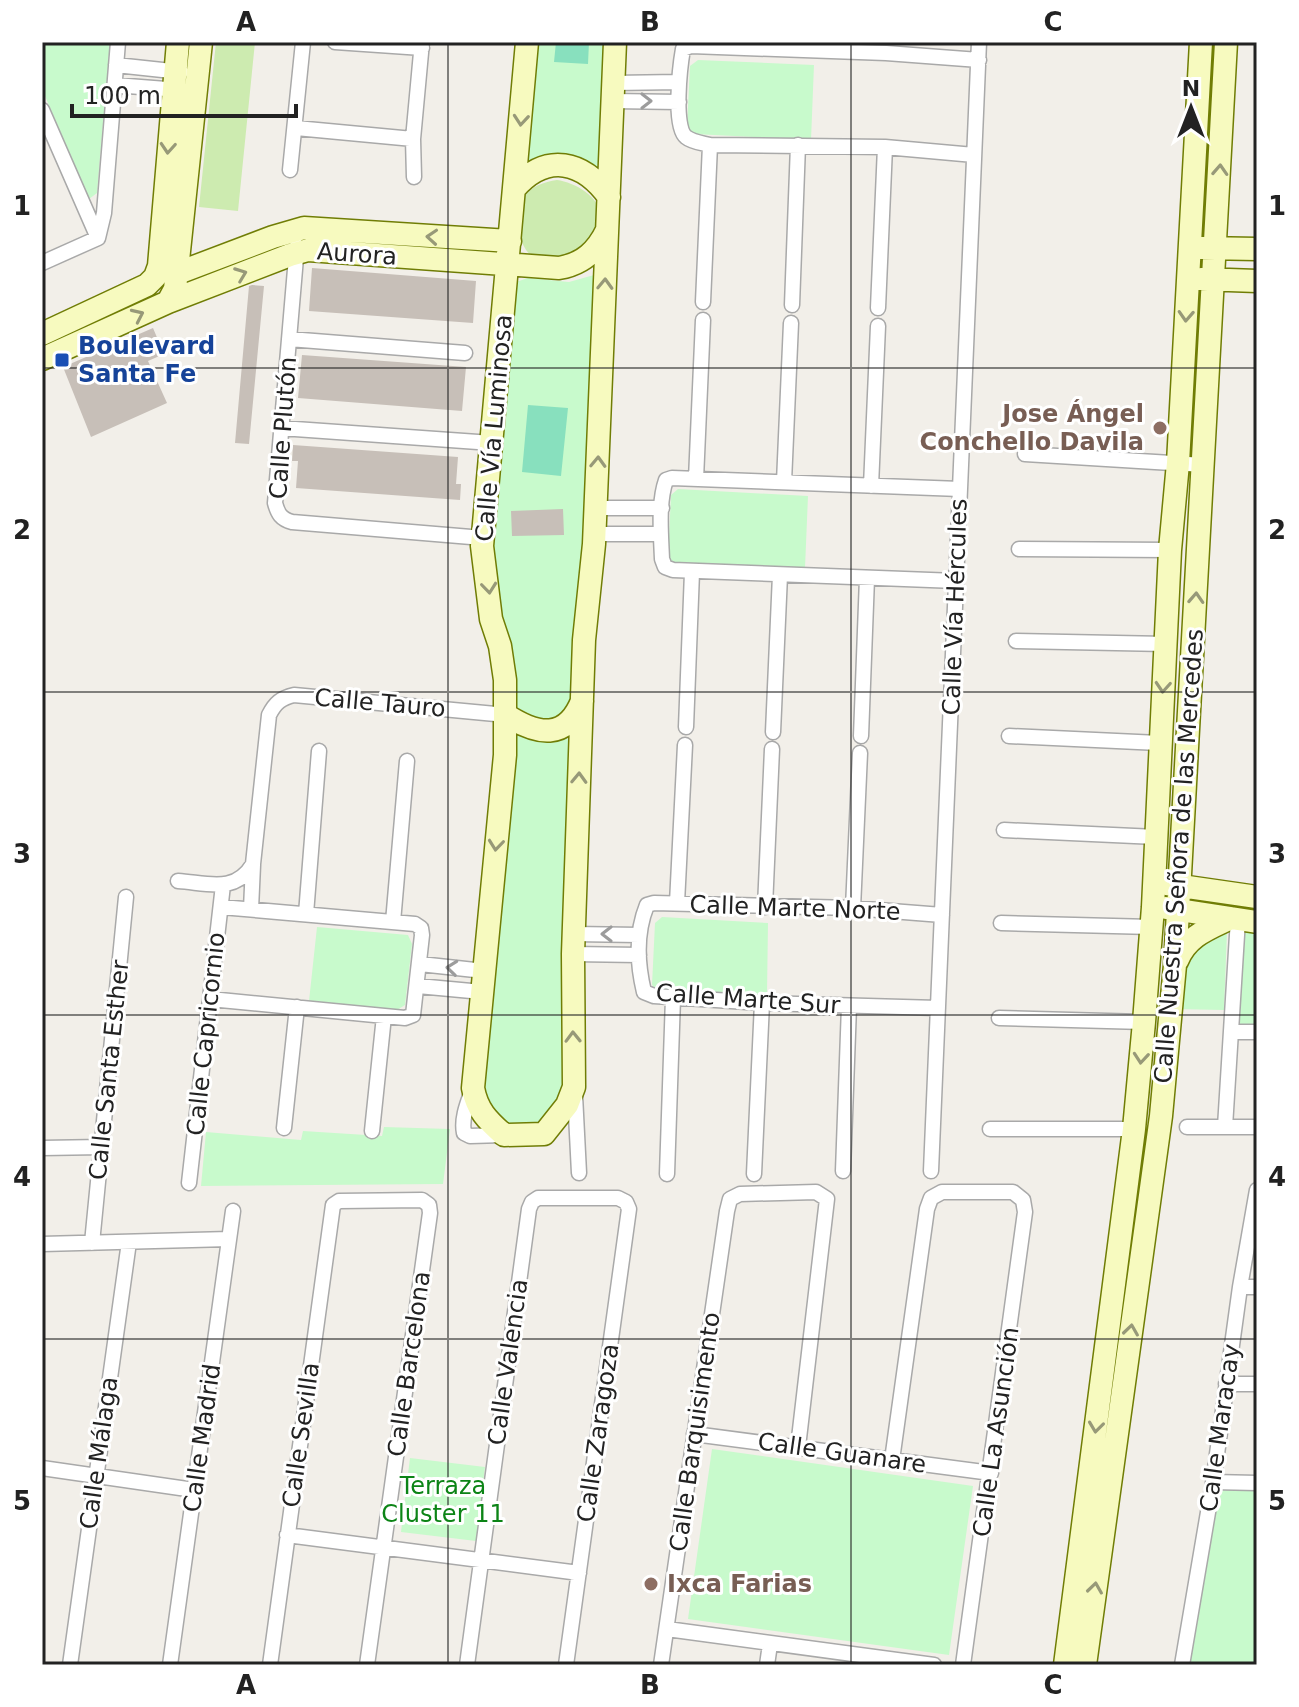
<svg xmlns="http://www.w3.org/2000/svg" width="1299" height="1707" font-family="'DejaVu Sans',sans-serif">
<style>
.grass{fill:#cdebb0}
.park{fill:#c8facc}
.pitch{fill:#88e0be}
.building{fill:#c7bfb8}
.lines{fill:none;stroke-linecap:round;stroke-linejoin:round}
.street-casing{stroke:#a9a9a9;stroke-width:17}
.secondary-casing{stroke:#707d05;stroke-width:25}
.street{stroke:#fff;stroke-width:14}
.secondary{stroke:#f7fabf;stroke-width:22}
.oneway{stroke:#9c9c9c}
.oneway2{stroke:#979978}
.grid{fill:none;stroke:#222;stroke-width:2;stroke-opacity:0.55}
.transit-dot{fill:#1a4fb4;stroke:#fff;stroke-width:3}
.education-dot{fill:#8d6e63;stroke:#fff;stroke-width:3}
.labels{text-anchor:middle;stroke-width:6;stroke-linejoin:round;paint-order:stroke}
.street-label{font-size:24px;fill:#222;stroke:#fff}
.transit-label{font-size:24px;font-weight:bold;fill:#164399;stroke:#fff;text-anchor:start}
.education-label{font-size:24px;font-weight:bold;fill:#785e54;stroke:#fff;text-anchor:end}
.park-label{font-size:24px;fill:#0c8416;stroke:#fff}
.neatline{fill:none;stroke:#222;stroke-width:3}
.grid-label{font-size:26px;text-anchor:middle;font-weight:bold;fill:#222}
</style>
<rect width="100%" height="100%" fill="#f2efe9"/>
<path class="grass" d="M216 42H255L238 211 199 207Z
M557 180C577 183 608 200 599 227 596 238 584 250 578 259 566 259 550 262 539 259 517 254 514 214 523 198 531 186 544 182 557 180Z"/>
<path class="park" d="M42 42H110L97 193 89 199 42 89Z
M534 42H603L600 170 594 172 530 166 522 159Z
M698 60 814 65 811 140 694 134 687 128 690 66Z
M594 275 599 283 590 509 573 706 561 723 523 716 517 707 509 645 494 612 489 546 516 282 528 278 569 282Z
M678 489 808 496 805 568 675 563 668 558 671 495Z
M521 732 565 736 570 742 566 1094 542 1127H503L481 1101 514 734Z
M662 917 768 923 767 994 658 991 652 985 655 923Z
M317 927 408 935 412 944 405 1005 397 1010 309 1001Z
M1227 931 1224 1010 1175 1009 1178 980 1195 947Z
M1242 931 1257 933V1024H1237Z
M384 1127 450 1129 443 1184 201 1186 206 1132 301 1140 303 1131 382 1136Z
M712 1449 973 1486 949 1655 688 1619Z
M410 1458 485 1467 476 1541 401 1532Z
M1213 1483H1257V1665H1185Z"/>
<path class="pitch" d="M556 42H589L588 64 554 62Z
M528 405 568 408 561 476 522 472Z"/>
<path class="building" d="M312 268 476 281 473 323 309 311Z
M252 285 264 286 249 444 235 443 249 286Z
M153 328 164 354 148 361 167 403 91 437 63 367Z
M302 355 466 367 462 411 298 398Z
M293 445 458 457 456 484H461L460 500 296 488 298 461H292Z
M563 509 564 535 512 536 511 511Z"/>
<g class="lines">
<g class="street-casing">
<path id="street" d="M335 42 422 48
M116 65 181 72
M614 83 678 82
M115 85 179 90
M613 101 679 102
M42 110 98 238
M296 128 413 139
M974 155 885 147 710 145C702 143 692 142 686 137 673 127 680 66 683 49L691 46 886 53 979 60
M290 170 303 42
M414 177 413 139 422 42
M297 246 275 503C278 514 281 519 292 522L483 538
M42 263 98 238 104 213 118 42
M703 302 710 145
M792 305 798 145
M878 308 885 147
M289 339 465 353
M281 428 492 443
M1025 454 1204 465
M696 479 703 320
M784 482 791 323
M871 486 878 326
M596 508H662
M595 534H661
M1019 549 1170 550
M956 581 673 570 665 567 662 559C661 534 658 503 666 480L672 478 960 489
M1016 641 1166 644
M686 727 692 572
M773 732 780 575
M861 736 867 578
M1009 736 1159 743
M1004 830 1156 837
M178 881C208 883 235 894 253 864L269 715C275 703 281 698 294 695L506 715
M677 903 685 745
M765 907 772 749
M853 908 860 753
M251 909 253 865
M306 914 319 751
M393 922 407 761
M1001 923 1152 927
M574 934 639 935
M573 954 639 955
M420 964 484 971
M418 986 482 992
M210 999 405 1018 413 1015 422 935 421 928 415 924 221 907
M938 1008 762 1003 654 996 644 992C637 963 636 932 647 905L654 903 853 908 942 915
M999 1018 1144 1022
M1231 1032H1257
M473 1088C468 1102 461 1118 464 1133L470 1136 504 1135
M575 1095 579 1173
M1187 1127H1257
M1225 1127 1238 919
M284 1128 297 1007
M990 1129H1134
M372 1131 384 1016
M42 1148 102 1147
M843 1171 849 1006
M931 1171 979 42
M667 1174 673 998
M754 1174 762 1003
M189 1183 223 885
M92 1243 126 897
M42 1244 229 1239
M1240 1287H1257
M1226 1384H1257
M694 1434 991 1473
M892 1460 927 1209 931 1198 942 1192H1013L1023 1200 1025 1212 963 1665
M42 1468 194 1490
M1213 1482 1257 1483
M287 1535 579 1573
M667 1629 934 1665
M70 1665 129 1242
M170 1665 233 1211
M270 1665 333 1205 339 1201 422 1200 429 1205 430 1213 367 1665
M467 1665 529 1209 532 1202 538 1198H618L626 1202 629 1209 566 1665
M661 1665 727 1211 730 1199 740 1194 816 1192 827 1199 798 1447
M767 1665 770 1644
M1182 1665 1213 1483 1240 1287 1257 1190"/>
</g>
<g class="secondary-casing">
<path id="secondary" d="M527 42 482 546 491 619 500 646 505 680V755L473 1088C477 1110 487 1120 504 1135L544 1134 567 1105 574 1087 573 954 584 640 594 544 615 42
M515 188C547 152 583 161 609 197
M1202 248 1257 249
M178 273 273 237 304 228 510 241
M1201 279 1257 281
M168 302 290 255 308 250 559 268C583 264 597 251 607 230
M42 334 147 285 155 277 159 266 178 42
M42 359 168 302 175 289 201 42
M506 715C537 735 566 741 582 701
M1167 884 1257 897
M1166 908 1257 922
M1177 961C1187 936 1208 929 1231 918
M1065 1665 1134 1129 1144 1022 1153 907 1170 550 1178 463 1201 42
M1085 1665 1161 1116 1175 965 1226 42"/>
</g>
<use href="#street" class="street"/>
<use href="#secondary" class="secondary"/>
</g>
<defs><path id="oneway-chevron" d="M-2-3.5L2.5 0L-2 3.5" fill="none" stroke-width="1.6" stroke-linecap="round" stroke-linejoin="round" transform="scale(2)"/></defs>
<g class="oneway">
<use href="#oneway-chevron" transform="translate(646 101)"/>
<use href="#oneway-chevron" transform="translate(607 934) rotate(-180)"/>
<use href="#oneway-chevron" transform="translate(452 968) rotate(-174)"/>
</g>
<g class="oneway2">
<use href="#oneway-chevron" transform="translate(521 120) rotate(95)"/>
<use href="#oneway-chevron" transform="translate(168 148) rotate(94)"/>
<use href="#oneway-chevron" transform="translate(1220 170) rotate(-87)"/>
<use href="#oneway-chevron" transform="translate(432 237) rotate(-176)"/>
<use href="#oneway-chevron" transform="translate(241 274) rotate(-21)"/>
<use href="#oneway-chevron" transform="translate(605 284) rotate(-88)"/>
<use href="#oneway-chevron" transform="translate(138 315) rotate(-25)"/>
<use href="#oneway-chevron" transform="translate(1186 316) rotate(93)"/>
<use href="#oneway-chevron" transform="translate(598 462) rotate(-88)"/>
<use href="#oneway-chevron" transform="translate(489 588) rotate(84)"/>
<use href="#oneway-chevron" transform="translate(1196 598) rotate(-87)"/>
<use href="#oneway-chevron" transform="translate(1163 687) rotate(94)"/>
<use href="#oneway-chevron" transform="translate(579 778) rotate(-88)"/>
<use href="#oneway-chevron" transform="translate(496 845) rotate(96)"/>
<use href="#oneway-chevron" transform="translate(573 1037) rotate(-91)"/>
<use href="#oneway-chevron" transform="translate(1141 1058) rotate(95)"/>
<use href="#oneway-chevron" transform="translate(1131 1330) rotate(-82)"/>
<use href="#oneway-chevron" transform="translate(1096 1427) rotate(97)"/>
<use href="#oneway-chevron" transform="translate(1095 1588) rotate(-82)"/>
</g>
<path class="grid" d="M448 42V1665M851 42V1665M42 368H1257M42 692H1257M42 1015H1257M42 1339H1257"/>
<rect class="transit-dot" x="54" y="352" width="16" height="16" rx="4"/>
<g class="education-dot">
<circle cx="1160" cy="428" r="8"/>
<circle cx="651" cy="1584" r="8"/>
</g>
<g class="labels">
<g class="street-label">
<text transform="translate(357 254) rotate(4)" y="8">Aurora</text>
<text transform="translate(283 428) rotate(-86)" y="8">Calle Plutón</text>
<text transform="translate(494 428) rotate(-85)" y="8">Calle Vía Luminosa</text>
<text transform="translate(955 607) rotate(-88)" y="8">Calle Vía Hércules</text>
<text transform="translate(380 703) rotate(5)" y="8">Calle Tauro</text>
<text transform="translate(1179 856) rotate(-86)" y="8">Calle Nuestra Señora de las Mercedes</text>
<text transform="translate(795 908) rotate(2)" y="8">Calle Marte Norte</text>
<text transform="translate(748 999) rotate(4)" y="8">Calle Marte Sur</text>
<text transform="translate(206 1034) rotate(-84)" y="8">Calle Capricornio</text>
<text transform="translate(109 1070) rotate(-84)" y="8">Calle Santa Esther</text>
<text transform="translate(508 1362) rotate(-82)" y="8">Calle Valencia</text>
<text transform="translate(409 1364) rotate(-82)" y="8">Calle Barcelona</text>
<text transform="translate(1220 1428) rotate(-82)" y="8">Calle Maracay</text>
<text transform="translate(695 1432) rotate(-82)" y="8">Calle Barquisimento</text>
<text transform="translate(996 1432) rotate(-82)" y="8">Calle La Asunción</text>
<text transform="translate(598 1433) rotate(-82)" y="8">Calle Zaragoza</text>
<text transform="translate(301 1435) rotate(-82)" y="8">Calle Sevilla</text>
<text transform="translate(202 1438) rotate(-82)" y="8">Calle Madrid</text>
<text transform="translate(99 1453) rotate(-82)" y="8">Calle Málaga</text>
<text transform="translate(842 1453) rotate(8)" y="8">Calle Guanare</text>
</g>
<g class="transit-label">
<text x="78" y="354">Boulevard<tspan x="78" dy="28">Santa Fe</tspan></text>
</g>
<g class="education-label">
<text x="1144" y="422">Jose Ángel<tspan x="1144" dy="28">Conchello Davila</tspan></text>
<text x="667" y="1592" text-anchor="start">Ixca Farias</text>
</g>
<g class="park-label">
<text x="443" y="1494">Terraza<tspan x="443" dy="28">Cluster 11</tspan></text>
</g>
</g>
<rect width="1299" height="1707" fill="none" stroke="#ffffff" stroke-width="88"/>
<g transform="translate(1191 108)" stroke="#ffffff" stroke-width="6" paint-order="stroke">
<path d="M0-6L14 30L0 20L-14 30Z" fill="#222222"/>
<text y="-12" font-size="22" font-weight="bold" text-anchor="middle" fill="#222222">N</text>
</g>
<path d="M72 104v12h224v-12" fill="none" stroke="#222222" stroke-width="4"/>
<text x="84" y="104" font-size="24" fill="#222222" stroke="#ffffff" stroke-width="6" paint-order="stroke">100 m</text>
<rect x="44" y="44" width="1211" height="1619" class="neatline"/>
<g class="grid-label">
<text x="246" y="31">A</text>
<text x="650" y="31">B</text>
<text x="1053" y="31">C</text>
<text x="22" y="215">1</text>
<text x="1277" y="215">1</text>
<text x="22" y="539">2</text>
<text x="1277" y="539">2</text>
<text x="22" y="863">3</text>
<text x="1277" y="863">3</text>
<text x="22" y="1186">4</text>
<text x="1277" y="1186">4</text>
<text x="22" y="1510">5</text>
<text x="1277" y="1510">5</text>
<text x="246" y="1694">A</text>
<text x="650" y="1694">B</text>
<text x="1053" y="1694">C</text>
</g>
</svg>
